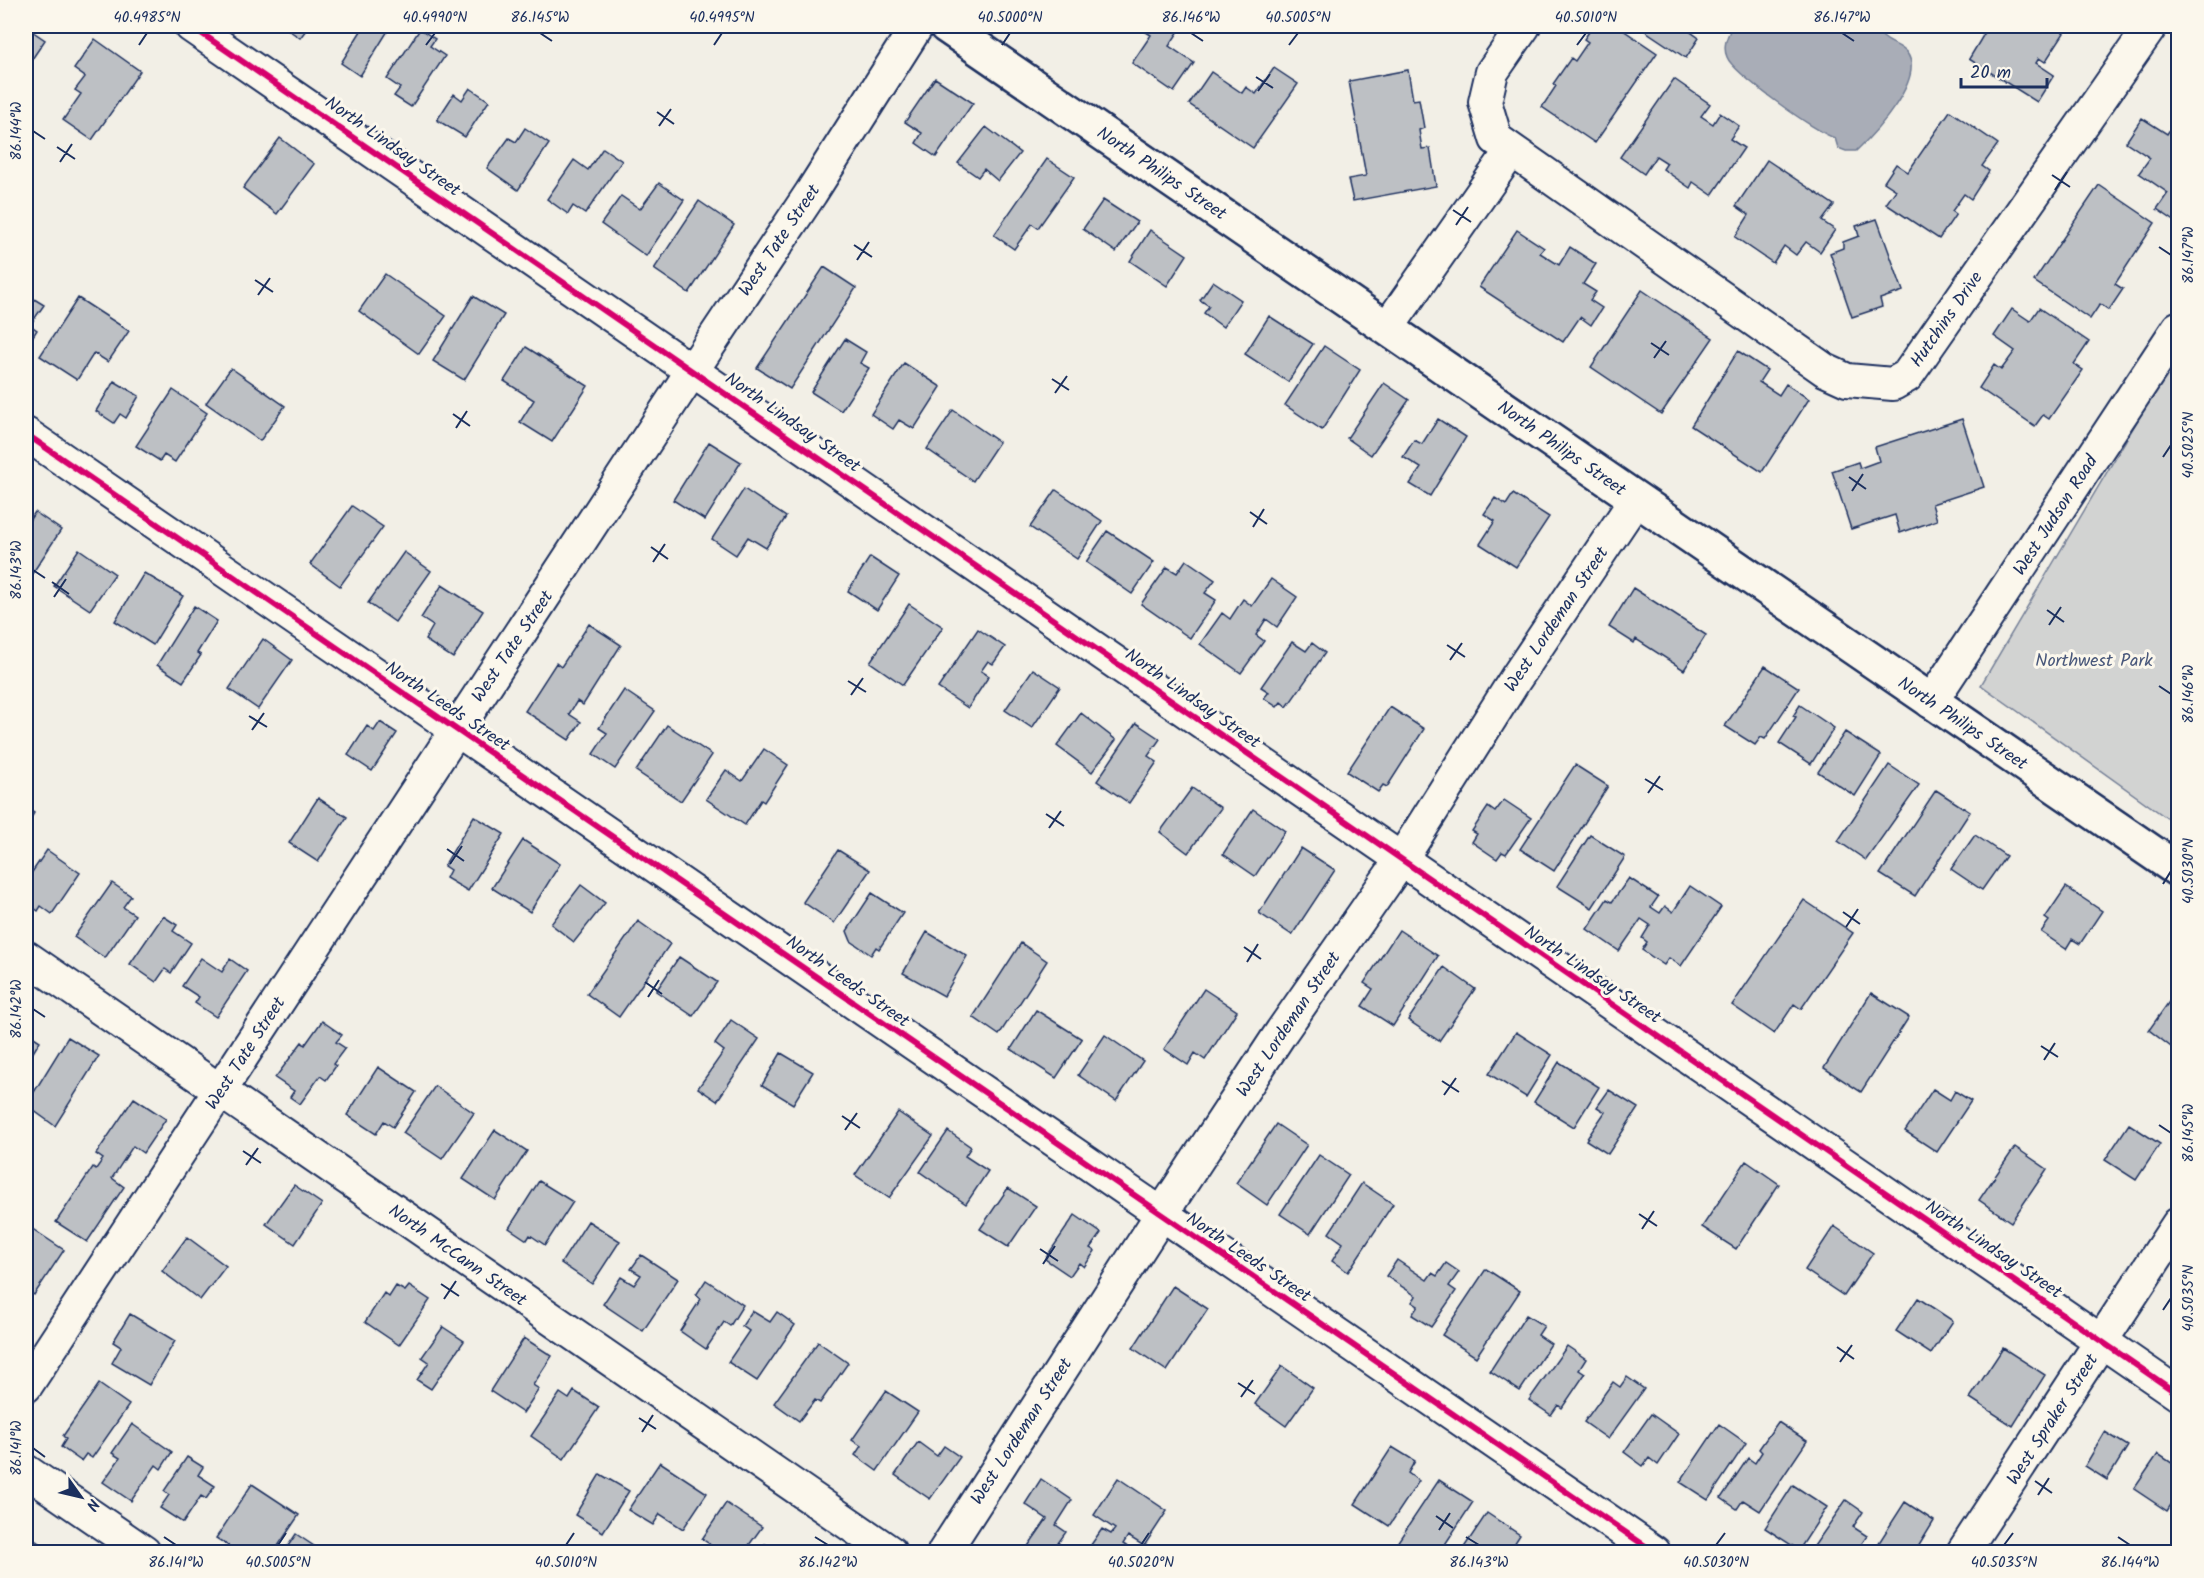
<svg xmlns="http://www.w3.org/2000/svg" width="2204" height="1578" font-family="Kalam,sans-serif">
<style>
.green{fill:#d2d3d2;stroke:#768198;stroke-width:1.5}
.water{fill:#a9adb7;stroke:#707b93;stroke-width:1.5}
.building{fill:#bdc0c4;stroke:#1b2f5e;stroke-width:1.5}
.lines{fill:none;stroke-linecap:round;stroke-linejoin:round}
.minor-casing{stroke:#1b2f5e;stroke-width:36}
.tertiary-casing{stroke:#1b2f5e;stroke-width:38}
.minor{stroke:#fbf7ec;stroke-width:32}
.tertiary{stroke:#fbf7ec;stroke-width:33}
.cycleway-casing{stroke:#fbf7ec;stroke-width:10}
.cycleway{stroke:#d6006c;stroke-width:6}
.ticks{fill:none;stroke:#1b2f5e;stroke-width:2}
.labels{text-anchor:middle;stroke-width:6;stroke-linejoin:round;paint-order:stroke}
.street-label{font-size:18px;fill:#1b2f5e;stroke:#fbf7ec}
.park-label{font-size:18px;fill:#49587b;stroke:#fbf7ec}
.neatline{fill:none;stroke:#1b2f5e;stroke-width:2}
.ticks-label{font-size:15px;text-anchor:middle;fill:#1b2f5e}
</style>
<rect width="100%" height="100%" fill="#f2efe6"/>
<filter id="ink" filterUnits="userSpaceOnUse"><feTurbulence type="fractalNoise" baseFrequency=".0167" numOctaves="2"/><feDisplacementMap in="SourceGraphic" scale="12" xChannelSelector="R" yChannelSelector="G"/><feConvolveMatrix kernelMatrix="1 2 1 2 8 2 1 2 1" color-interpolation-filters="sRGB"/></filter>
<g filter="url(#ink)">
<path class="green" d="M2178 352V826L1981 685Z"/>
<path class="water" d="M1732 26H1869C1875 30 1881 36 1887 40 1893 44 1903 47 1907 53 1926 79 1874 134 1856 151H1846L1838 148 1835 138C1818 134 1733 73 1727 57 1722 46 1728 35 1732 26Z"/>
<path class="building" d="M283 26H309L300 38Z
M364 26H391L360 76 341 63Z
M1136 26H1178L1181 28 1169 46 1194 63 1174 92 1132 63 1151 35Z
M1593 26H1617L1657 53 1595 143 1542 107 1556 86 1553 84 1571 58 1575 61 1588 42 1584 39Z
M1638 26H1691L1688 30 1699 38 1686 58Z
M1970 26H2059L2058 28 2064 33 2045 62 2039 58 2036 63 2054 75 2037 102 1969 59 1984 34Z
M26 27 45 40 26 68Z
M420 29 435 39 430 46 445 56 411 107 394 96 400 88 387 79Z
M95 39 140 71 92 140 63 120 81 94 75 90 85 77 74 69Z
M1274 68 1298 84 1253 148 1189 104 1211 72 1242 93 1246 87 1256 94Z
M1408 70 1413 100 1419 99 1424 128 1419 130 1422 149 1430 148 1436 186 1353 201 1348 179 1366 176 1349 81Z
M935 78 973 103 936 157 916 143 922 133 905 122Z
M1674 79 1710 104 1701 116 1713 124 1720 113 1739 126 1730 139 1744 148 1712 195 1693 182 1690 188 1663 169 1667 163 1656 156 1644 174 1620 157Z
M470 88 489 101 465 137 437 120 454 94 462 100Z
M2178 97V218L2176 222 2157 209 2168 193 2139 173 2150 158 2126 142 2142 118 2167 134 2178 117 2169 111Z
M1950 111 1998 144 1982 166 1989 171 1971 199 1964 194 1952 211 1956 214 1939 239 1886 204 1896 190 1884 182 1896 164 1908 172Z
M986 127 1020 153 998 181 984 169 978 177 958 163Z
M525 128 549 144 518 190 487 168 509 138 516 142Z
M280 138 314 164 277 214 243 188Z
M603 148 622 161 585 214 573 206 568 214 547 199 574 160 588 170Z
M1047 159 1074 177 1038 228 1032 224 1014 249 994 235Z
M1767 160 1834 205 1822 221 1835 230 1820 252 1806 242 1796 255 1784 246 1773 263 1735 237 1749 215 1736 206Z
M659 183 684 200 646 256 601 224 621 196 640 209Z
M2099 185 2155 223 2115 284 2123 289 2109 310 2100 304 2090 319 2034 281Z
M1103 200 1137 222 1116 252 1083 229Z
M699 201 734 225 689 293 654 269Z
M1877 219 1903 291 1880 299 1882 307 1852 317 1830 253 1843 248V242L1859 236 1856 226Z
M1150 230 1187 255 1167 286 1130 261Z
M1517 230 1544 248 1540 253 1559 265 1570 247 1596 264 1583 284 1596 292 1590 300 1602 308 1591 325 1580 317 1563 342 1479 287Z
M824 267 856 288 790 389 757 368Z
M385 274 446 316 419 354 359 311Z
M1213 281 1241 300 1223 327 1204 313 1209 306 1200 300Z
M1642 290 1713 338 1661 414 1591 367Z
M26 294 44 305 30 325 37 330 26 347Z
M473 296 504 315 464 380 433 361Z
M78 298 129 331 108 362 94 353 77 380 40 356Z
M2039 308 2089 342 2074 364 2083 370 2049 419 2043 415 2035 426 1979 388 1994 365 2001 370 2015 351 1994 336 2012 309 2030 321Z
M1269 316 1313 344 1288 382 1245 354Z
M845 339 866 352 860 363 869 368 841 411 811 392Z
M1324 346 1360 370 1322 430 1285 405Z
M526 347 588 386 552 442 520 422 534 400 504 381Z
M1738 351 1767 370 1759 382 1779 395 1786 384 1809 399 1762 472 1691 426Z
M904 363 941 387 914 429 899 420 893 429 871 414Z
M231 368 285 406 260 441 206 403Z
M114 381 139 396 126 418 120 414 114 423 96 411Z
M1384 383 1409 400 1371 455 1347 438Z
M173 390 207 413 175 462 164 455 160 461 136 446Z
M953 410 999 442 973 481 927 449Z
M1438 419 1466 437 1430 496 1410 484 1421 468 1403 457 1414 440 1422 444Z
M1962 419 1984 487 1932 504 1937 520 1900 533 1895 515 1851 529 1832 471 1858 462 1860 468 1879 461 1875 447Z
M709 442 741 462 705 520 673 500Z
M744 489 786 517 766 548 748 537 736 555 712 539Z
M1056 490 1102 521 1077 559 1030 527Z
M1513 494 1549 517 1516 567 1480 544 1495 521 1484 514 1495 498 1506 505Z
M352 506 383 527 340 586 310 564Z
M35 512 61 530 26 583V525Z
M1107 531 1154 562 1132 594 1086 562Z
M79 549 115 574 90 610 54 586Z
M404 552 431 571 395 622 368 603Z
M870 557 899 576 877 610 848 591Z
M1186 560 1215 580 1205 593 1216 600 1190 638 1141 604 1167 567 1177 573Z
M144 573 183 596 153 645 115 621Z
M1271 579 1297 597 1277 627 1266 619 1256 635 1264 641 1241 673 1200 644 1222 613 1230 619 1243 599 1252 606Z
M442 585 483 611 453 658 425 640 433 626 421 618Z
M1633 588 1706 635 1684 670 1636 639 1634 643 1609 627Z
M909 604 943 627 903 685 870 662Z
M194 606 217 621 197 653 201 655 183 682 157 665Z
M589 624 621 645 583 705 577 701 569 714 581 722 569 740 525 711 556 663 561 667Z
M978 629 1005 647 993 664 988 661 981 671 989 676 968 708 938 688Z
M263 639 292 660 258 709 229 689Z
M1292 642 1306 651 1312 643 1325 653 1287 707 1281 702 1277 707 1264 698 1269 692 1261 687Z
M1765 666 1799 688 1765 739 1761 737 1755 745 1725 726Z
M1033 669 1060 687 1032 728 1005 710Z
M624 690 655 711 615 769 593 754 607 733 599 728Z
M1800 705 1834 728 1811 764 1779 743 1796 717 1793 716Z
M1390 707 1424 729 1387 787 1383 785 1378 792 1347 772Z
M1081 713 1116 740 1092 772 1057 746Z
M380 722 397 733 372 771 348 755 367 726 374 731Z
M1136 723 1160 739 1148 756 1157 762 1129 803 1097 781Z
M667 725 712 755 681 801 636 771Z
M1845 732 1881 755 1855 796 1818 772Z
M764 749 788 765 764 802 761 800 745 825 706 799 726 770 742 781Z
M1575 765 1608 786 1554 871 1520 849Z
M1889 765 1919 785 1866 860 1838 841Z
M1192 788 1221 808 1188 853 1160 832Z
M1936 790 1970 812 1915 896 1880 874Z
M318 798 347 817 318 862 289 843Z
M1504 800 1531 818 1506 854 1502 852 1497 859 1472 842 1477 834 1472 831 1488 807 1495 812Z
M26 808 34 813 26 826Z
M1253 809 1285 831 1255 876 1223 854Z
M474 816 504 834 468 891 446 878 450 870 444 866Z
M1590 835 1625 857 1592 908 1557 886Z
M1975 835 2006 856 1982 890 1951 869Z
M523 840 560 864 530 912 492 888Z
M1301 848 1335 870 1292 935 1259 913Z
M47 850 80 873 52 914 41 906 38 911 26 902V881Z
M838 850 870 870 834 923 803 902Z
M1629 878 1658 897 1651 907 1660 913 1665 906 1673 912 1690 886 1721 907 1681 966 1669 958 1664 965 1642 950 1647 942 1642 938 1650 925 1641 919 1619 951 1587 929 1607 899 1612 902Z
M112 883 131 896 123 907 135 915 105 958 74 937Z
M581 885 605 903 574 942 551 924Z
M2066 887 2102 911 2080 944 2072 939 2066 949 2041 932 2049 921 2045 918Z
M872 893 903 913 879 949 876 947 871 955 851 941 847 931Z
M1804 900 1853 933 1801 1009 1794 1004 1774 1034 1732 1005Z
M163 916 177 925 173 931 191 943 171 973 165 969 156 982 130 964Z
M638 921 670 944 619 1017 587 994Z
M1399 930 1438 956 1393 1026 1362 1006 1373 989 1364 983Z
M927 932 967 956 944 996 903 973Z
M1021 943 1047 961 999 1035 973 1017Z
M679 957 717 982 693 1016 656 991Z
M201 958 222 972 230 959 247 971 216 1017 195 1003 199 997 182 986Z
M1444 967 1475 989 1439 1041 1408 1020Z
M1204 989 1237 1011 1205 1060 1195 1053 1188 1065 1164 1049Z
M2178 989V1045L2175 1050 2149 1030Z
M1871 993 1909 1017 1861 1092 1824 1068Z
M1036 1010 1082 1039 1056 1078 1011 1049Z
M731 1020 759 1039 717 1101 698 1088 724 1051 715 1044Z
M322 1021 342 1035 336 1042 345 1048 333 1064 336 1066 326 1080 320 1076 300 1104 290 1097 294 1091 275 1078 302 1042 305 1045Z
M26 1032 40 1041 26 1064Z
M1516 1032 1552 1055 1526 1097 1489 1074Z
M1105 1035 1143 1061 1116 1101 1078 1075Z
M68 1037 99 1056 55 1126 26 1105Z
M781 1053 813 1072 793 1104 762 1085Z
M1559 1062 1599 1087 1574 1127 1534 1102Z
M378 1067 416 1092 393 1127 384 1121 376 1134 347 1115Z
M435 1086 474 1113 442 1159 403 1133Z
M1933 1089 1950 1100 1955 1091 1971 1101 1937 1152 1905 1131Z
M1609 1090 1638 1108 1608 1154 1586 1140 1605 1112 1597 1107Z
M134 1098 166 1119 143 1153 133 1146 112 1178 124 1187 87 1242 56 1222 93 1167 96 1169 103 1159 96 1154Z
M898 1112 933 1136 889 1198 855 1175Z
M1276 1124 1307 1145 1267 1205 1236 1183Z
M2129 1124 2160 1144 2136 1180 2105 1160Z
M495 1130 527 1151 495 1200 463 1179Z
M948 1131 971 1147 965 1156 988 1171 966 1204 920 1172Z
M2015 1147 2047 1169 2011 1222 1979 1200Z
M1319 1155 1349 1175 1310 1234 1280 1214Z
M1746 1161 1779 1184 1736 1249 1702 1227Z
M539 1181 573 1202 545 1245 530 1235 527 1240 509 1228Z
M1362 1183 1393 1204 1348 1272 1332 1261 1343 1243 1329 1233Z
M294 1185 322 1204 295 1244 266 1224Z
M1008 1188 1036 1206 1008 1247 980 1229Z
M1075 1215 1101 1233 1090 1248 1095 1251 1084 1267 1079 1263 1070 1276 1045 1259Z
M588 1221 620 1241 592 1284 561 1263Z
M1834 1226 1873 1253 1844 1296 1805 1270Z
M31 1228 64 1250 34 1295 26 1289V1237Z
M187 1237 226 1266 200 1300 162 1271Z
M641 1255 678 1279 643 1331 603 1304 621 1277 634 1285 641 1275 631 1269Z
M1397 1260 1427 1280 1432 1273 1437 1276 1446 1263 1459 1272 1449 1286 1456 1291 1431 1327 1412 1315 1418 1306 1412 1302 1416 1296 1386 1276Z
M1486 1269 1520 1291 1476 1357 1442 1335Z
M706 1280 743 1305 730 1326 724 1322 706 1349 680 1331 701 1299 696 1295Z
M396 1286 405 1291 409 1286 430 1300 399 1345 365 1322 384 1293 389 1297Z
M1173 1286 1208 1309 1167 1371 1133 1348Z
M1918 1298 1953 1321 1931 1354 1896 1331Z
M752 1311 770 1322 777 1312 795 1325 757 1381 728 1362 749 1331 742 1326Z
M130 1314 175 1341 149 1385 112 1363 121 1347 113 1342Z
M1526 1315 1544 1326 1538 1335 1551 1344 1520 1391 1490 1371Z
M443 1327 464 1341 431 1389 417 1380 429 1362 422 1357Z
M524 1338 552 1356 533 1385 539 1389 523 1413 490 1391Z
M818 1342 848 1363 820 1403 815 1400 799 1421 774 1403Z
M1567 1346 1586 1359 1579 1370 1585 1374 1562 1408 1558 1405 1551 1415 1529 1400Z
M2003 1348 2045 1375 2013 1426 1970 1398Z
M1282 1366 1313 1388 1286 1426 1255 1404Z
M1627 1377 1644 1389 1608 1439 1584 1422 1613 1382 1620 1387Z
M99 1384 129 1405 92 1458 86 1454 81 1461 61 1447 66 1439 63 1436Z
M574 1391 599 1407 564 1459 531 1436 560 1393 569 1399Z
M886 1391 918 1412 877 1471 855 1455 861 1446 852 1440Z
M1651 1414 1679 1434 1658 1465 1649 1458 1643 1466 1624 1452Z
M1778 1422 1807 1441 1760 1511 1743 1500 1737 1509 1721 1498 1748 1458 1755 1463 1762 1452 1759 1449Z
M132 1424 172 1452 161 1469 156 1465 131 1501 103 1482 120 1458 112 1453Z
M1719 1424 1746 1443 1708 1500 1680 1482Z
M2105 1432 2128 1446 2107 1480 2085 1466Z
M918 1442 937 1456 944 1446 960 1457 930 1499 895 1475Z
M1392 1447 1415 1461 1408 1473 1419 1481 1389 1526 1355 1504Z
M2158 1454 2178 1467 2176 1477 2178 1479V1494L2167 1511 2134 1489Z
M187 1457 203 1467 198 1475 215 1486 206 1499 201 1496 183 1523 160 1508 169 1495 164 1491Z
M660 1462 707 1493 683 1529 660 1514 653 1525 628 1510Z
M600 1474 629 1491 603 1532 575 1515Z
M1118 1478 1167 1511 1144 1546 1128 1536 1123 1544 1136 1552H1086L1102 1529 1111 1534 1115 1529 1094 1515Z
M1041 1479 1072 1500 1056 1525 1066 1532 1058 1543 1066 1549 1063 1552H1024L1047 1519 1025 1504Z
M1439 1480 1473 1502 1440 1552H1391Z
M252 1484 299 1515 274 1552H238L216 1538Z
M1793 1485 1827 1507 1799 1550 1765 1528Z
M1846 1500 1863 1512 1853 1527 1867 1536 1856 1552H1810Z
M1905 1502 1934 1521 1915 1552H1916H1873Z
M726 1503 762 1527 744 1552H706L711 1545 702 1539Z
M1487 1513 1520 1535 1509 1552H1461Z
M26 1534 39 1543 33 1552H26Z
M296 1534 323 1552H284Z
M1532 1543 1546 1552H1526Z
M765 1544 779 1552H760Z"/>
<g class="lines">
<g class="minor-casing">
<path id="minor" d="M191 26 2178 1394
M1524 26 1492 72 1485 102 1496 139 1825 370 1847 380 1893 384 1907 376 2151 26
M1388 327 1511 151
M26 434 1654 1552
M1931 702 2178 328
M26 957 890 1552
M26 1386 692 371 811 193 917 26
M26 1471 144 1552
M944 1552 1161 1215 1282 1031 1401 860 1516 678 1636 499
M1963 1552 2178 1224"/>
</g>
<g class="tertiary-casing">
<path id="tertiary" d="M946 26 2178 870"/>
</g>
<use href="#minor" class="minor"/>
<use href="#tertiary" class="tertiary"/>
<g class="cycleway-casing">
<path id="cycleway" d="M191 26 2178 1394
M26 434 1654 1552"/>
</g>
<use href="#cycleway" class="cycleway"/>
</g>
</g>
<path class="ticks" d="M540 33 552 41M1191 33 1203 41M1842 33 1854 41M139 45 147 33M426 45 435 33M714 45 722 33M1002 45 1010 33M1289 45 1298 33M1577 45 1586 33M1256 77 1273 88M1258 91 1270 74M657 112 674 124M659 126 671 109M33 131 45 139M57 147 75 159M60 162 72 144M2052 175 2070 187M2055 190 2067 172M1453 210 1471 222M1456 225 1468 207M854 245 872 257M2159 247 2171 255M857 260 869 242M255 280 273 292M258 295 270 278M1651 343 1669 355M1654 358 1666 341M1052 379 1069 390M1055 393 1067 376M453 414 470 426M456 428 467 411M2163 457 2171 445M1849 477 1866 489M1852 491 1863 474M1250 512 1267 524M1253 527 1264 509M651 547 668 559M653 562 665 544M33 570 45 578M52 582 69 594M54 597 66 579M2047 610 2064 622M2049 625 2061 607M1447 645 1465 657M1450 660 1462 643M848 681 866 692M2159 686 2171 694M851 695 863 678M249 716 267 727M252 730 264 713M1645 779 1663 790M1648 793 1660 776M1046 814 1064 826M1049 828 1061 811M447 849 464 861M450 864 462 846M2163 884 2171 871M1843 912 1860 924M1846 927 1858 909M1244 947 1261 959M1247 962 1258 944M645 982 662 994M648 997 659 980M33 1009 45 1017M2041 1046 2058 1057M2044 1060 2055 1043M1442 1081 1459 1092M1444 1095 1456 1078M842 1116 860 1128M2159 1125 2171 1133M845 1130 857 1113M243 1151 261 1163M246 1165 258 1148M1639 1214 1657 1226M1642 1229 1654 1211M1040 1249 1058 1261M1043 1264 1055 1246M441 1284 459 1296M444 1299 456 1281M2163 1310 2171 1298M1837 1347 1854 1359M1840 1362 1852 1345M1238 1383 1255 1394M1241 1397 1253 1380M639 1418 656 1429M642 1432 653 1415M33 1448 45 1457M2035 1481 2052 1493M2038 1495 2049 1478M1436 1516 1453 1528M1439 1530 1450 1513M164 1537 176 1545M815 1537 828 1545M1466 1537 1479 1545M2118 1537 2130 1545M278 1545 286 1533M566 1545 574 1533M1141 1545 1149 1533M1716 1545 1725 1533M2004 1545 2013 1533"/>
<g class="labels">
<g class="street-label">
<text transform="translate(393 146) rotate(35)" y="6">North Lindsay Street</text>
<text transform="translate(1162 173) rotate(34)" y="6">North Philips Street</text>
<text transform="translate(779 240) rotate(-56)" y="6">West Tate Street</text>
<text transform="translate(1946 319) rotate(-55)" y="6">Hutchins Drive</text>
<text transform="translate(793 422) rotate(35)" y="6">North Lindsay Street</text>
<text transform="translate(1562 448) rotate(35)" y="6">North Philips Street</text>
<text transform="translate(2055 515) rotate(-57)" y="6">West Judson Road</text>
<text transform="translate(1556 619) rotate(-56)" y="6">West Lordeman Street</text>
<text transform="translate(512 646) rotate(-56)" y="6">West Tate Street</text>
<text transform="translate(1193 698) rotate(35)" y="6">North Lindsay Street</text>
<text transform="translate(448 706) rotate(34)" y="6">North Leeds Street</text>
<text transform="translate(1963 723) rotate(34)" y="6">North Philips Street</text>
<text transform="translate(1593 974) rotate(34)" y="6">North Lindsay Street</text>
<text transform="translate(848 981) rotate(35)" y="6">North Leeds Street</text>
<text transform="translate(1288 1024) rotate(-56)" y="6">West Lordeman Street</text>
<text transform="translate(245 1053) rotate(-57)" y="6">West Tate Street</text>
<text transform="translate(1994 1249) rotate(34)" y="6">North Lindsay Street</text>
<text transform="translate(458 1255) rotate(35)" y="6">North McCann Street</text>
<text transform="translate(1249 1257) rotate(34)" y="6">North Leeds Street</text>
<text transform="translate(2052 1419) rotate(-57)" y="6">West Spraker Street</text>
<text transform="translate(1021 1431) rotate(-57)" y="6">West Lordeman Street</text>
</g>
<g class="park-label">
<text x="2094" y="666">Northwest Park</text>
</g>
</g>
<rect width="2204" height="1578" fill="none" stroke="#fbf7ec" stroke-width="66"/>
<g transform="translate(81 1497) rotate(124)" stroke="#fbf7ec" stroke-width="4.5" paint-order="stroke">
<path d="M0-4.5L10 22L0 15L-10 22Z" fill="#1b2f5e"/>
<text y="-9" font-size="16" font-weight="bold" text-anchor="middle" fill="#1b2f5e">N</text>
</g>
<path d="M1961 78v9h86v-9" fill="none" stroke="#1b2f5e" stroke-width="3"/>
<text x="1970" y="78" font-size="18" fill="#1b2f5e" stroke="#fbf7ec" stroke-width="4.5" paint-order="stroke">20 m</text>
<rect x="33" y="33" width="2138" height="1512" class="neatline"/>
<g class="ticks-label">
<text x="147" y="22">40.4985°N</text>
<text x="435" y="22">40.4990°N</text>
<text x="540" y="22">86.145°W</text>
<text x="722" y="22">40.4995°N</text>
<text x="1010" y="22">40.5000°N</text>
<text x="1191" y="22">86.146°W</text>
<text x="1298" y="22">40.5005°N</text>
<text x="1586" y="22">40.5010°N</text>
<text x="1842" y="22">86.147°W</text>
<text transform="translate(16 131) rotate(-90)" y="5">86.144°W</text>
<text transform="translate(2188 255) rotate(-90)" y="5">86.147°W</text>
<text transform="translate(2188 445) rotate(-90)" y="5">40.5025°N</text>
<text transform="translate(16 570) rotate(-90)" y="5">86.143°W</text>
<text transform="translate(2188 694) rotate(-90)" y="5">86.146°W</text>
<text transform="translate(2188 871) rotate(-90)" y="5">40.5030°N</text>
<text transform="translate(16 1009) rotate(-90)" y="5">86.142°W</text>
<text transform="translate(2188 1133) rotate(-90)" y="5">86.145°W</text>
<text transform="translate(2188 1298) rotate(-90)" y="5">40.5035°N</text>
<text transform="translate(16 1448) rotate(-90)" y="5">86.141°W</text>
<text x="176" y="1567">86.141°W</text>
<text x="278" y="1567">40.5005°N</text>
<text x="566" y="1567">40.5010°N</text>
<text x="828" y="1567">86.142°W</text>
<text x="1141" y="1567">40.5020°N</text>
<text x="1479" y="1567">86.143°W</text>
<text x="1716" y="1567">40.5030°N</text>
<text x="2004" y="1567">40.5035°N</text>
<text x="2130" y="1567">86.144°W</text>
</g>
</svg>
